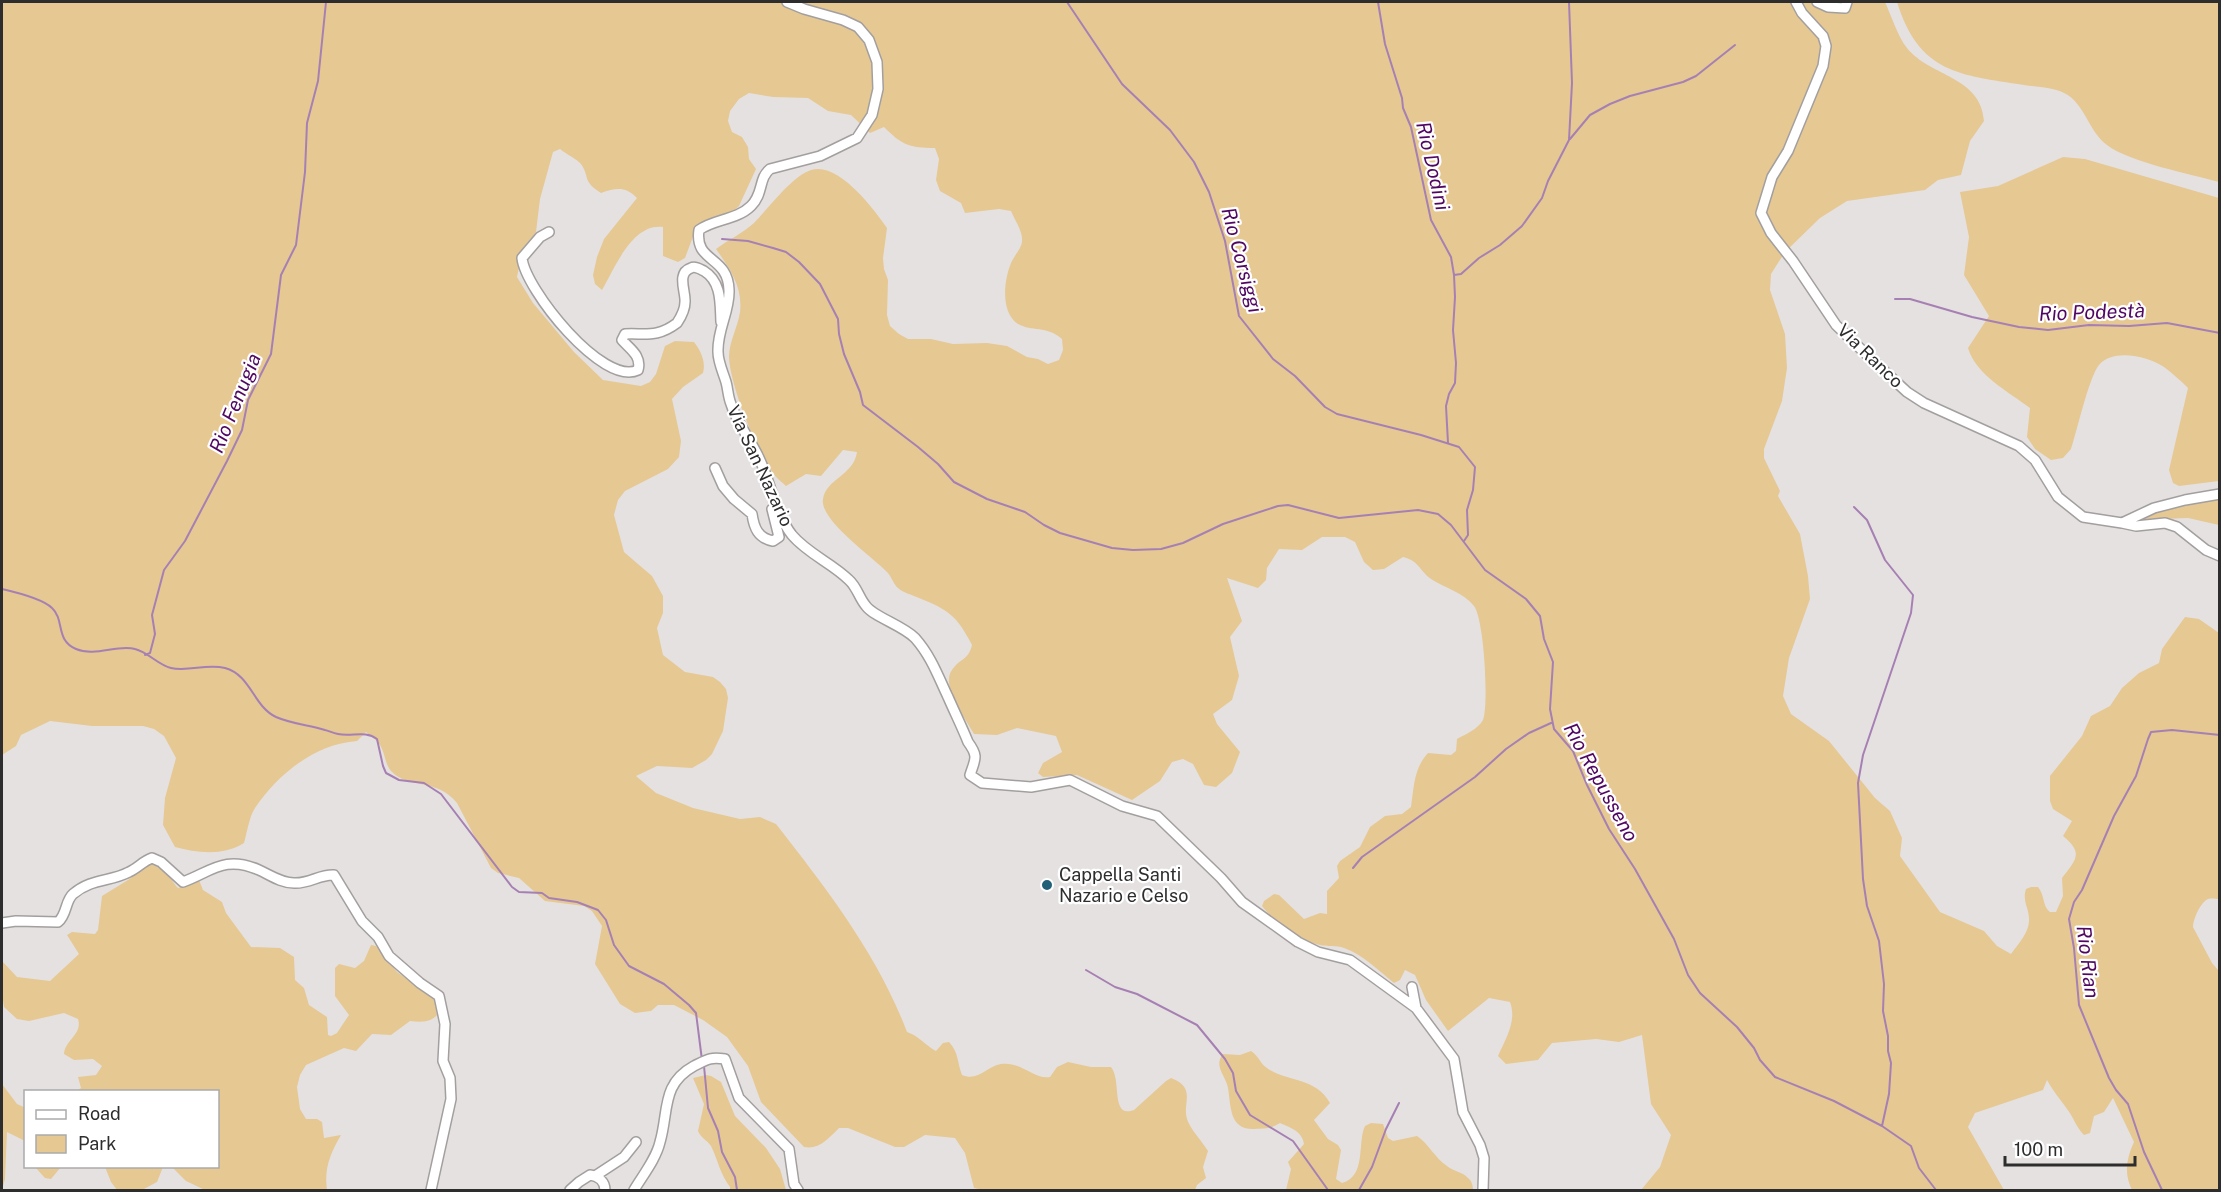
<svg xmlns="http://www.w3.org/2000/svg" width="2221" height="1192" font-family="'Public Sans',sans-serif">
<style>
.green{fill:#e6c893}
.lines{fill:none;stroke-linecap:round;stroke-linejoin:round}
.stream{stroke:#a680b3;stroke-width:2}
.minor-casing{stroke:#a39f9f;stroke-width:12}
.minor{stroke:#fff;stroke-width:9}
.poi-dot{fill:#216076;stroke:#fff;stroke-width:2}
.labels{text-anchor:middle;stroke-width:4.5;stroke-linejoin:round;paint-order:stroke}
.street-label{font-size:18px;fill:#2e2d2d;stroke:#fff}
.poi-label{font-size:18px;fill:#2e2d2d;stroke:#fff;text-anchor:start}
.water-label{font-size:20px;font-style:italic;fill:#500762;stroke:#fff}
</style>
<rect width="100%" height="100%" fill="#e5e1e1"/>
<path class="green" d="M2 2H1885C1891 15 1898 37 1907 48 1930 77 1981 76 1984 121L1970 141 1961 175 1938 180 1925 190 1847 201 1820 218 1785 252 1771 274 1770 290 1785 334 1787 368 1782 401 1764 449V458L1780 491 1778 496 1800 534 1808 576 1810 599 1789 658 1783 696 1791 714 1829 741 1875 798 1890 811 1902 838 1900 856 1940 912 1984 931 1997 946 2011 954C2018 944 2030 932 2029 919 2029 908 2022 901 2026 889L2031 887H2038C2045 895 2042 906 2050 912H2056L2063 896 2062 878C2076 860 2084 853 2063 836L2072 821 2053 809 2050 801V776L2082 736 2091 716 2110 706 2122 688 2139 673 2159 663 2162 649 2185 617 2199 619 2219 633V899C2215 899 2209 897 2205 901 2199 906 2193 920 2193 927L2212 963 2219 971V1190H2132C2124 1174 2126 1159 2134 1142L2113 1098 2104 1112 2094 1116 2090 1133 2084 1135C2076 1127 2074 1118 2067 1109 2060 1099 2053 1091 2047 1080L2043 1090 1975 1113 1968 1127 2004 1190H1641L1660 1167 1671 1135 1651 1104 1642 1035 1619 1042 1596 1039 1552 1043 1538 1060 1506 1064 1498 1056C1506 1038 1517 1021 1510 1002L1489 998 1448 1031 1426 1000 1415 975 1405 970 1400 980 1394 983C1379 971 1362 954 1344 948 1336 945 1327 947 1320 945 1297 939 1277 925 1262 906L1264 901 1274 894 1279 895 1304 919 1320 913 1327 914V891L1339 878 1337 866 1340 861 1360 847 1370 827 1385 816 1402 814 1411 807C1414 786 1414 768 1428 753L1451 755 1456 751 1457 739C1466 734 1478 729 1483 720 1489 704 1484 619 1474 606 1464 593 1445 588 1431 579 1419 570 1419 561 1403 557L1384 569 1373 570 1364 562 1355 542 1345 537H1322L1302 550 1279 549 1267 568 1266 580 1258 588 1227 578 1242 621 1230 637 1239 676 1232 700 1213 714 1217 724 1240 752 1232 773 1216 787 1204 785 1193 764 1183 759 1172 762 1160 781 1132 800 1077 775 1043 777 1038 773 1043 763 1062 752 1056 736 1017 728 997 735 974 734C966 719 940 686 952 670 960 658 968 661 972 645 957 616 949 610 919 598 913 595 903 593 898 588 894 585 892 578 888 573 873 557 819 520 823 499 826 479 854 475 857 452L843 450 821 476 806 474 786 486C782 482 776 478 773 473 756 450 730 385 729 357 729 341 738 327 740 312 743 286 729 268 716 249 728 240 743 233 754 223 768 209 792 176 811 170 838 161 874 209 887 228L883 258 884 269 888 280 887 315 890 326 899 334 908 339H931L953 344 987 343 1007 346 1027 357 1038 359 1048 364 1059 360 1063 350 1062 339C1046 325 1032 332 1018 324 1000 312 1004 280 1011 263 1014 256 1021 249 1022 242 1023 231 1015 221 1011 211L999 209 965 213 961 203 940 191 936 180 939 159 935 148C909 148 902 145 884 127L870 133 851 115 828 111 808 98 773 97 749 93 739 99 730 111 728 121 732 132 742 137 748 147 749 159 756 169 739 206 731 213 707 220 697 226 685 258 678 262 663 256V227C632 223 615 268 602 290L595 284 593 275 597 257 604 239 637 198C625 186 616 188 601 193 582 181 590 177 581 164 577 159 566 154 560 149L553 152 540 199 536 232 522 253 517 277 533 303 574 352 603 380 641 386 650 382 656 374 665 346 675 341 694 342C701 351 706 362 703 373L683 387 672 399 681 441 679 457 668 469 625 491 618 500 614 515 624 552 652 576 663 596V613L657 628 663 655 685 672 713 677 720 682 726 689 728 698 723 731 712 754 706 760 692 768 657 766 636 776 656 793 693 808 740 819 760 817 776 824C826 888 878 955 907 1032 919 1036 925 1045 936 1051L943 1043 949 1042C959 1053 957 1062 962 1075 978 1082 987 1066 1001 1064 1021 1061 1034 1080 1050 1077L1057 1067 1068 1062 1091 1067H1111C1122 1080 1110 1119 1134 1110L1166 1081 1171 1078C1197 1088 1182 1103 1187 1119 1190 1129 1202 1141 1208 1151L1203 1167 1206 1178 1197 1185 1195 1190H984L974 1188 965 1153 955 1138 925 1135 904 1147H895L848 1128H839C829 1138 819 1150 804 1147L761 1102 748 1066 727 1037 703 1020 674 1005H658L651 1011 635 1013 620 1004 595 964 602 926 592 911 584 906 545 901 519 878 498 873 491 868 457 803C436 777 409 790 391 771 385 764 385 753 380 745 377 740 371 736 366 732L357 741C315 744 278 774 255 808 249 817 247 833 244 843 224 856 197 853 175 847L163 825 165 798 176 758 164 736 154 729 143 726H92L50 721 21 735 16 746 2 755Z
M1897 2H2219V182C2190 174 2129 162 2107 145 2088 131 2085 103 2064 93 2052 87 2037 87 2024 85 1959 75 1919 73 1897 2Z
M2063 157 2085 159 2219 198V481L2179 486 2173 483 2169 470 2188 388C2181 381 2172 373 2164 367 2148 356 2113 348 2099 365 2089 377 2077 431 2071 449L2063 458 2051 460 2035 449 2027 437 2030 408C2009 392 1976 375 1968 348L1989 316 1964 275 1969 237 1960 192 1998 186Z
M2219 497V525L2188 518 2136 520 2166 507Z
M150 863C162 864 171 880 178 888L199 880 203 890 222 902 226 913 251 947 280 948 294 957 295 980 304 988 309 1005 327 1017 328 1035 331 1036 337 1033 349 1015 335 996V968L339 964 355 968 364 961 371 945 376 946 397 972 434 998 437 1015C430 1023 420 1022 410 1021L391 1035 372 1034 356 1051 344 1048 306 1065 300 1075 297 1087 300 1109 306 1119H317L322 1122 324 1138 341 1135C330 1154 324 1169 327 1190H205L186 1181 172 1167 218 1166V1092L77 1091 81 1088 78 1077 96 1075 102 1066 93 1059 74 1060 64 1054C65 1040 83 1034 78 1019L64 1013 29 1021 17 1019 4 1007 2 994V961L17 977 50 981 79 954 67 935 72 932 95 934 98 930 102 896 128 880Z
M1251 1051C1260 1057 1260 1064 1267 1068 1286 1082 1316 1077 1330 1103L1314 1120 1328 1139 1338 1145 1341 1150 1336 1179 1342 1183C1367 1176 1357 1142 1365 1126L1371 1123 1383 1124 1388 1138 1393 1141 1417 1136C1428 1143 1435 1158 1447 1166 1453 1171 1463 1172 1468 1178 1472 1181 1473 1186 1473 1190H1286L1291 1169 1288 1162 1304 1144C1302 1131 1291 1128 1280 1123 1268 1130 1267 1128 1254 1129 1229 1130 1231 1106 1228 1088 1226 1076 1213 1066 1223 1054L1240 1055Z
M706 1075 711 1076 721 1082 735 1116 766 1148 780 1169 786 1190H730V1187C720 1174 718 1160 711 1146 707 1140 701 1138 698 1131L704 1104 693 1078Z
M2 1084 17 1104 26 1108 25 1141 7 1132 5 1179 2 1190Z
M35 1167V1166L61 1167 51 1179 45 1178Z
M105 1167H163L157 1182 142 1190H117L111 1182Z"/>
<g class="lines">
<path class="stream" d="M1067 2 1122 84 1170 130 1194 162 1209 192 1225 241 1239 316 1273 359 1295 376 1325 407 1337 414 1421 435 1459 447 1475 467 1473 490 1467 510 1468 535 1464 541
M1378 2 1385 44 1402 98 1403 108 1411 127 1431 220 1451 257 1454 275 1455 297 1453 330 1456 363 1455 383 1449 394 1446 406 1448 443
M1570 139 1590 115 1610 104 1630 96 1683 82 1696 76 1735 45
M722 239 748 241 773 248 786 252 799 262 820 284 838 319 839 334 844 354 860 392 863 405 918 447 938 464 954 482 987 499 1025 512 1044 525 1060 533 1112 548 1133 550 1161 549 1183 543 1223 524 1278 506 1288 505 1339 518 1418 510 1438 514 1451 525 1485 570 1526 599 1540 616 1544 639 1553 662 1550 709 1554 729 1573 751 1587 785 1609 829 1635 869 1674 939 1688 975 1700 993 1737 1027 1754 1048 1760 1060 1775 1077 1834 1101 1882 1126 1911 1146 1919 1168 1936 1190
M1454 275 1461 274 1479 258 1500 245 1522 226 1542 198 1548 181 1569 140 1572 83 1569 2
M1895 299H1910L1972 317 2019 327 2048 330 2089 325 2129 326 2167 323 2220 333
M1854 507 1867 520 1885 560 1913 595 1911 613 1863 755 1858 783 1863 879 1867 906 1879 941 1884 984 1883 1011 1888 1036V1051L1891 1063 1889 1094 1882 1126
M2 589C15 592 43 599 52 608 65 620 55 640 76 649 95 657 118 644 135 649 148 652 158 665 171 668 189 672 207 663 225 668 251 675 253 706 276 717 292 724 309 725 325 730 329 731 333 733 338 734 352 737 365 730 377 739L383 766 386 773 399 780 424 783 441 794 512 887 519 892 542 893 549 898 577 902 598 910 606 920 614 945 629 966 664 984 689 1005 696 1013 702 1060
M145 655 150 653 155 634 152 615 164 570 185 541 227 461 242 430 248 400 271 354 281 275 296 245 305 172 307 123 318 81 326 2
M1353 868 1362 857 1475 777 1506 749 1529 733 1551 723
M1086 970 1115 987 1137 994 1197 1025 1225 1059 1233 1073 1236 1091 1250 1115 1293 1141 1328 1190
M704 1066 708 1108 718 1131 722 1152 735 1177 737 1190
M1359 1190 1372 1167 1386 1129 1399 1103
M2162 1190 2144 1152 2128 1104 2116 1090 2109 1078 2079 1005 2074 948 2069 919 2074 902 2082 890 2114 816 2136 776 2148 739 2151 732 2172 730 2220 735"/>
<g class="minor-casing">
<path id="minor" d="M787 2 804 9 843 20 858 27 869 40 877 62 878 89 872 115 857 138 820 156 770 169C758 179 764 193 751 206 737 220 714 219 699 230 694 263 728 255 729 290 730 311 717 330 718 352 718 362 723 372 726 382 728 389 728 397 731 404 736 421 748 436 756 452 771 479 773 510 792 535 808 554 832 563 849 580 857 587 859 598 866 606 874 617 902 625 915 638 931 656 938 676 948 697 955 713 962 727 968 742 979 757 975 759 970 775L982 783 1031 787 1070 780 1122 806 1157 816 1221 878 1242 902 1298 942 1318 952 1350 960 1416 1008 1454 1059 1463 1112 1480 1145 1484 1158 1483 1190
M1796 2 1802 13 1823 36 1826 46 1823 66 1788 151 1772 177 1761 213 1771 233 1793 261 1836 325 1868 356 1907 392 1924 403 2019 446 2035 460 2058 497 2083 517 2122 523 2154 508 2185 500 2220 494
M1817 2 1828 7 1845 8 1847 2
M549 232 540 237 522 258C525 289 603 387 638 370 642 356 630 349 622 340L625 334C646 333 657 338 677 323 681 317 685 309 685 302 686 292 676 273 691 268 695 266 700 269 704 271 722 282 720 304 721 322
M715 468 723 486 734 499 752 514C754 528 758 538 773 541L779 537 772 509
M2122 523 2136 526 2165 523 2177 527 2206 550 2220 556
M2 923 16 921 58 922C67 915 65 901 73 894 92 878 110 882 129 872 138 868 143 861 152 858L161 862 183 882C212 871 225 855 259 870 270 875 281 883 294 883 309 884 320 874 334 875L362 921 378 937 389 956 420 983 439 996 445 1024 443 1061 450 1078 451 1099 431 1190
M1412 987 1416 1008
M595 1176 624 1157 636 1142
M570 1190 579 1182 590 1175C599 1176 605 1182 605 1190
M634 1190C643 1175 656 1159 660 1142 669 1111 661 1084 694 1066 708 1059 710 1057 725 1059L739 1098 789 1149 794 1184 798 1190"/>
</g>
<use href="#minor" class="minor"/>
</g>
<circle class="poi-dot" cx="1047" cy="885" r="6"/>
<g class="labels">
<g class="street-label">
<text transform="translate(1870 356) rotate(44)" y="6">Via Ranco</text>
<text transform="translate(760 466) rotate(65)" y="6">Via San Nazario</text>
</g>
<g class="poi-label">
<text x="1059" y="881">Cappella Santi<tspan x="1059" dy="21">Nazario e Celso</tspan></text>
</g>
<g class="water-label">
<text transform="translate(1433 166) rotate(77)" y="7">Rio Dodini</text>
<text transform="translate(1242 260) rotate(75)" y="7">Rio Corsiggi</text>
<text transform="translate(2092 312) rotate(-2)" y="7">Rio Podestà</text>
<text transform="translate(235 403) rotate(-68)" y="7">Rio Fenugia</text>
<text transform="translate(1601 782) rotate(61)" y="7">Rio Repusseno</text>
<text transform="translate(2088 962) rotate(83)" y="7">Rio Rian</text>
</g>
</g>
<rect width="2221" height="1192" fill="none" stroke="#2e2d2d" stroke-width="6"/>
<rect x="24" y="1090" width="195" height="78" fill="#ffffff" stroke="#ababab" stroke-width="1.5"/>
<rect x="36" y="1110" width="30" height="9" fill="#ffffff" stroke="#ababab" stroke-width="1.5"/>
<text x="78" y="1120" font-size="18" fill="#2e2d2d">Road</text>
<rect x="36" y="1135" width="30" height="18" fill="#e6c893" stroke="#ababab" stroke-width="1.5"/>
<text x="78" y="1150" font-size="18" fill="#2e2d2d">Park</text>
<path d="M2005 1156v9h130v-9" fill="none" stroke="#2e2d2d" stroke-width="3"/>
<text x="2014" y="1156" font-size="18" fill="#2e2d2d" stroke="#ffffff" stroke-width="4.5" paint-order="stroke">100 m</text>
</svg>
